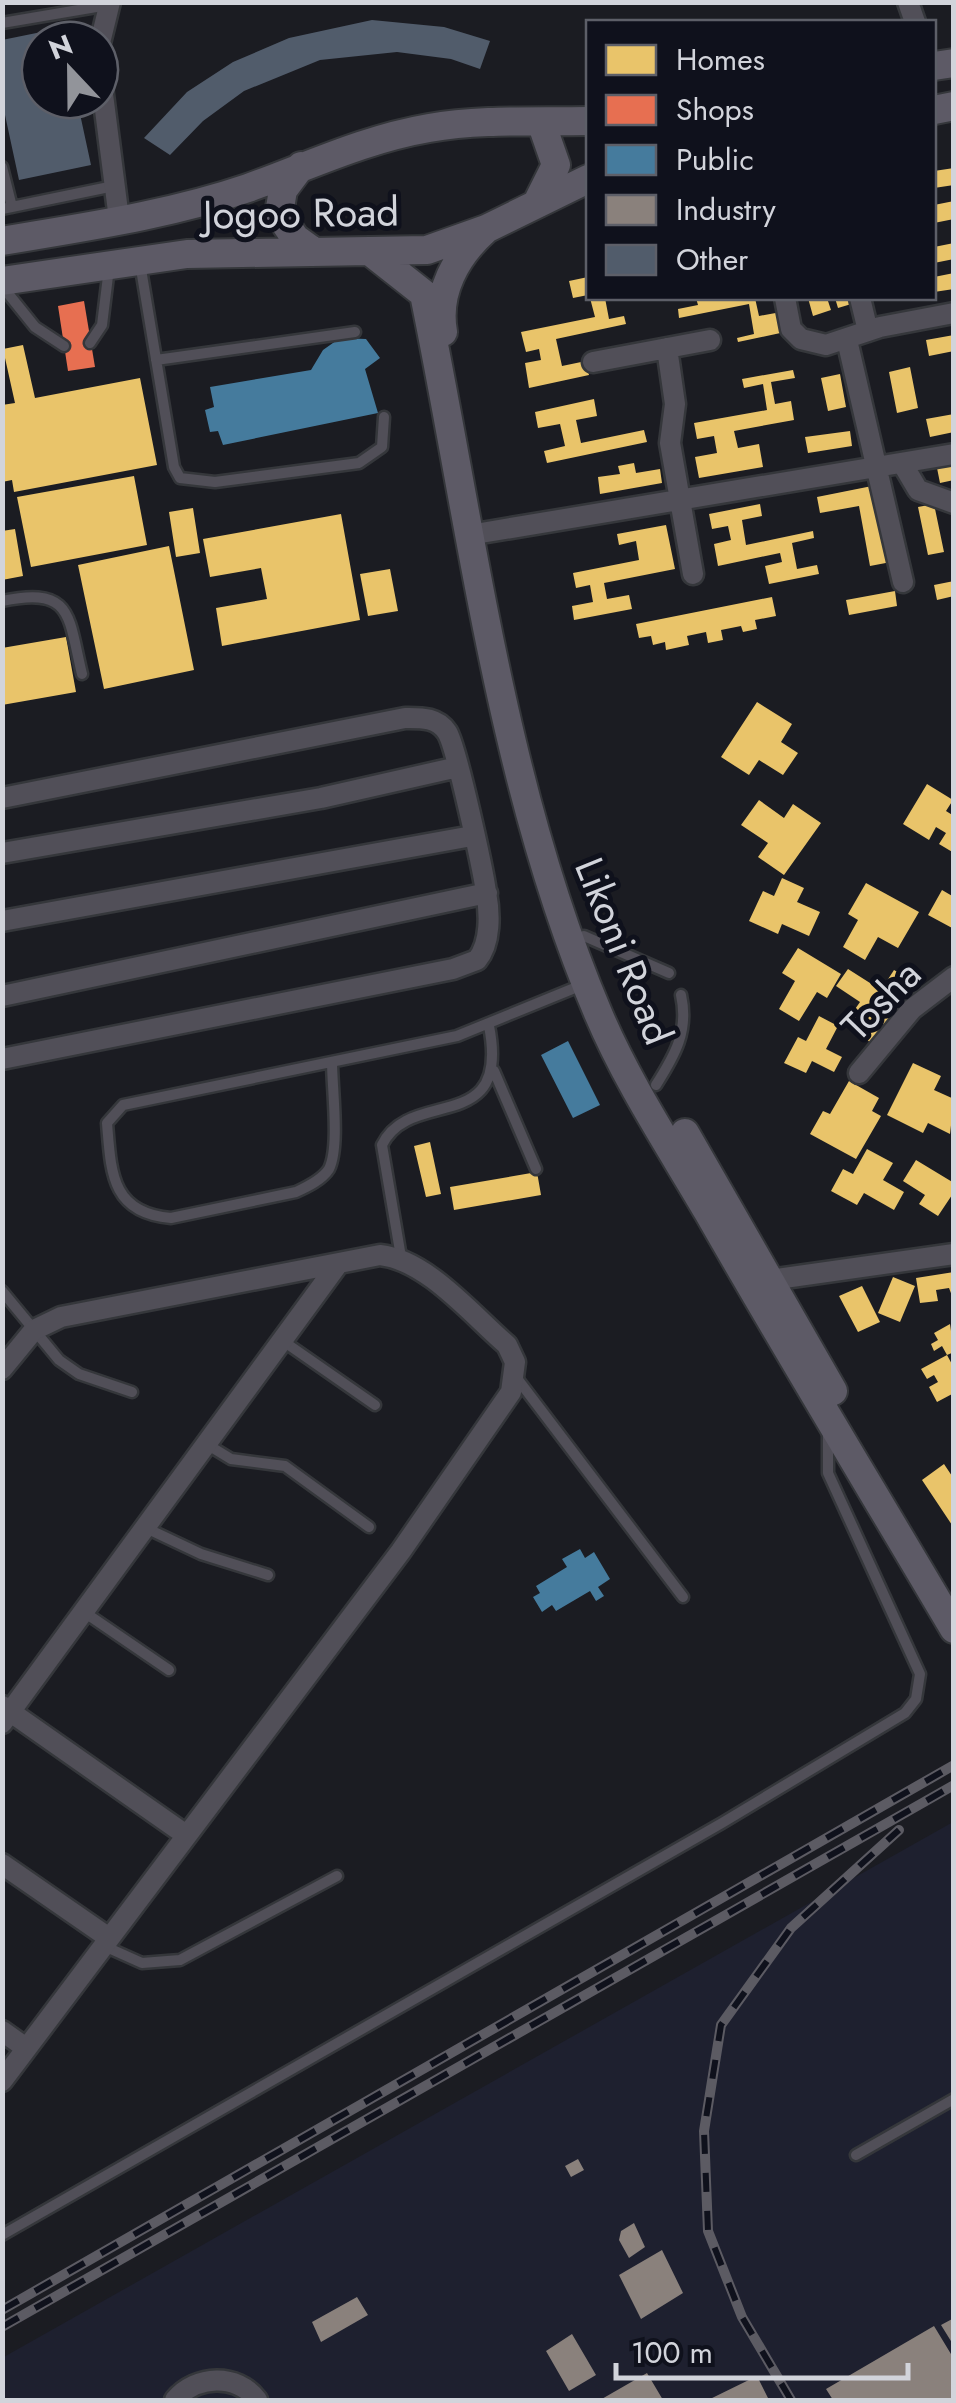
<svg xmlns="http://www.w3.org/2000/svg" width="956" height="2403" font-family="Jost,sans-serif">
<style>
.built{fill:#1e202f}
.homes{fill:#e9c46a}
.shops{fill:#e76f51}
.public{fill:#457b9d}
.industry{fill:#8a817c}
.building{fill:#515c6b}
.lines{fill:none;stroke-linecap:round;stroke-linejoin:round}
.lane-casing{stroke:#35373b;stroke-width:15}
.street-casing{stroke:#35373b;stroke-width:25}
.secondary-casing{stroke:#35373b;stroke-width:32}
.lane{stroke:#514f58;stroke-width:10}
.street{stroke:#514f58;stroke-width:20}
.secondary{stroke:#5d5a66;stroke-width:28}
.rail-casing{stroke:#5c5b63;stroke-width:10}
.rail{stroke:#0f111c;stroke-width:6;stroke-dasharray:19;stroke-linecap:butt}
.labels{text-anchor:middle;stroke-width:10;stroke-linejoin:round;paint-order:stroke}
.street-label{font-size:40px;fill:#d2d4db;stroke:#0f111c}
</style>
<rect width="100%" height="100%" fill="#1b1c22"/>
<path class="built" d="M953 1822V2400H3L2 2358Z"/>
<path class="homes" d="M954 168V185L934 188V171Z
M954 201V219L934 223V205Z
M954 243V259L934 263V247Z
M954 273V289L934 292V277Z
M588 277V295L573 298 569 281Z
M590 298H605L609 319 624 316 626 324 556 339 562 366 586 361 589 375 529 388 525 363 541 360 539 349 526 352 521 332 595 317Z
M696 298H755L759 316 781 312 785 332 738 342 737 338 754 334 749 304 679 318 678 309 698 305Z
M808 298H827L831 310 813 316Z
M835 298H857L858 302 838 308Z
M954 335V351L929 356 926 340Z
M23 345 35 398 140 378 157 465 14 492 12 480 2 482V405L15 403 3 349Z
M910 367 918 408 897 413 889 372Z
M793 370 795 378 771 382 775 404 791 401 794 420 734 431 738 448 759 444 763 467 699 478 695 457 717 453 714 436 697 439 694 423 767 410 763 384 744 388 742 379Z
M840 374 846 407 828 411 821 378Z
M594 399 597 416 576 420 581 443 644 430 647 442 547 463 544 451 565 446 560 424 538 428 535 412Z
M954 414V432L930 437 926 419Z
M850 431 852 446 808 453 805 437Z
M634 463 636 473 660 469 662 483 600 494 598 477 620 474 618 466Z
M954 464V480L940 483 937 468Z
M134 476 147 545 31 567 17 497Z
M877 485 891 562 870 566 859 506 820 513 817 497Z
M760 504 762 516 742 520 746 545 813 531 814 538 792 543 797 569 817 565 819 574 769 584 765 566 782 562 780 553 718 566 714 544 731 540 728 526 712 529 709 514Z
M934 504 944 552 928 555 918 507Z
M193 508 200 553 176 557 169 512Z
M341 514 360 620 222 646 216 608 267 599 261 568 210 577 203 539Z
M666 525 675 569 604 583 607 599 629 595 632 609 574 620 572 606 593 602 590 585 576 588 573 573 639 560 636 541 619 545 617 534Z
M15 529 23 576 2 580V531Z
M169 546 194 670 104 689 78 565Z
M390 569 398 611 368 616 360 574Z
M954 581V596L937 600 934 585Z
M895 591 897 606 849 615 846 600Z
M772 597 776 616 755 620 757 629 743 632 741 626 721 630 723 640 708 643 706 632 687 636 689 645 666 650 665 642 653 645 651 636 639 638 636 624Z
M66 637 76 692 2 705V648Z
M757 702 792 724 781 742 798 753 783 775 759 760 749 775 721 757Z
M927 784 953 800 946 811 954 816V853L939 844 946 833 936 827 929 840 903 824Z
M759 800 784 818 793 804 821 823 784 875 758 857 768 843 741 825Z
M782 878 804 888 797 902 820 912 809 936 782 924 778 934 749 921 763 891 774 896Z
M866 883 919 912 898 948 878 937 865 960 843 947 858 920 848 914Z
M942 890 954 897V929L928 915Z
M798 948 841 974 827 998 817 992 799 1021 779 1009 795 981 782 973Z
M848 969 881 990 894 970 914 982 873 1044 844 1025 860 1002 836 986Z
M819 1016 838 1026 826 1049 842 1057 834 1072 812 1061 806 1073 784 1063 798 1037 806 1041Z
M913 1063 941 1076 934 1090 954 1099 950 1134 928 1123 923 1133 887 1115Z
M849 1081 879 1098 872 1111 881 1116 856 1159 810 1134 823 1111 830 1114Z
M430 1142 441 1194 426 1197 414 1146Z
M867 1149 893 1163 883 1180 904 1192 894 1210 864 1193 857 1205 831 1191 843 1169 853 1174Z
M916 1160 954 1183V1192L938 1216 919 1204 925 1195 903 1181Z
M537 1172 541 1195 454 1210 450 1187Z
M954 1272V1301L949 1288 936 1290 938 1301 920 1303 916 1278Z
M893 1277 915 1286 900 1322 878 1313Z
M862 1286 880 1322 858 1332 839 1296Z
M950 1324 954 1352 947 1355 954 1368V1393L937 1402 929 1387 938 1382 934 1375 927 1379 921 1369 947 1355 942 1346 934 1351 931 1344 938 1340 934 1333Z
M944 1464 954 1479V1528L922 1480Z"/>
<path class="shops" d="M84 301 95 367 68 371 58 306Z"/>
<path class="public" d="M340 338 366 339 380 358 365 369 378 413 223 445 218 431 210 432 205 410 214 407 210 387 311 370 323 350Z
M568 1041 600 1105 573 1118 541 1055Z
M580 1549 585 1558 594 1552 610 1579 598 1587 604 1596 596 1601 590 1591 556 1611 552 1605 542 1612 533 1597 540 1593 536 1586 567 1567 562 1559Z"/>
<path class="industry" d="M578 2159 584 2170 571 2177 565 2166Z
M634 2223 645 2247 629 2258 619 2240 621 2231Z
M662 2250 683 2293 641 2319 619 2275Z
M357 2297 368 2315 321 2342 312 2322Z
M954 2318V2346L941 2325Z
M934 2326 954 2359V2400H833L826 2389Z
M572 2334 596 2375 569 2391 546 2351Z
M647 2373 663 2400H600Z
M757 2376 769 2400H708Z"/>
<path class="building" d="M372 20 444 27 490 41 480 69 451 59 397 52 320 60 244 91 203 121 170 155 144 138 187 92 233 62 289 38Z
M61 28 64 40H40V100H77L91 165 19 180 2 101V40Z"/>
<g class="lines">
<g class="lane-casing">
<path id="lane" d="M2 23 108 5
M2 167 12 207
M2 209 114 186
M140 263 174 467 180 478 215 482 359 463 382 447 384 417
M2 286 35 327 64 346
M90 343 102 325 109 268
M156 360 355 332
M2 601C73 586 68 616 82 674
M584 936 669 973
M332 1062C332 1088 340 1147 329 1169 322 1180 307 1187 296 1192L171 1218C111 1213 111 1172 107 1123L123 1105 457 1036 582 985
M494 1071 536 1169
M656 1085C675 1055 689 1031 681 995
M401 1257 382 1145C411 1086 511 1138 489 1026
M2 1291 59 1360 79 1374 132 1392
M283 1341 375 1405
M516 1377 683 1597
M208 1445 231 1459 285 1466 369 1527
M148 1529 201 1554 268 1575
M84 1612 169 1670
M104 1946 142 1963 180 1960 337 1876
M856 2155 954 2099
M2 2235 722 1823 905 1713 916 1699 920 1674 828 1473V1427"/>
</g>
<g class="street-casing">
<path id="street" d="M908 2 915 22
M100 43 110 2
M100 71 119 219
M785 298 791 329 801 339 826 345 880 327 954 313
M860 298 868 331
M847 340 903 582
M667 348 675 404 670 443 693 574
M593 362 710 340
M902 463 918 490 954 503
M481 533 954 454
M2 798 405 718C421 718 437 717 447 732 456 745 483 870 486 892 490 913 491 943 477 960L453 969 2 1059
M2 853 321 798 458 767
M2 921 472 836
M2 996 487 893
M859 1073 912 1009 954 977
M770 1280 954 1254
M2 1369 34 1330 61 1317 380 1255C427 1260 472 1315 507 1345L515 1362 511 1392 401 1551 2 2081
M2 1706 186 1835
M2 1723 338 1264
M2 1864 109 1938
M2 2031 26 2048
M175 2400C196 2375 237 2373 257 2400"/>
</g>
<g class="secondary-casing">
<path id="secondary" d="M934 66 954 63
M934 110 954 106
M301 166 283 190 279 214 295 238 313 251
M537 203 556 165 541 122
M2 241C84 227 169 215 248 188 309 166 365 139 429 128 481 119 535 122 588 121
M372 253 424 294C473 534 502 787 598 1013 627 1082 670 1147 708 1212 788 1352 872 1490 954 1629
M2 281 187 254 427 250 486 229 588 179
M443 332C436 292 456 256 486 229
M685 1133 833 1391"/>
</g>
<use href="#lane" class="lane"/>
<use href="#street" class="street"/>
<use href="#secondary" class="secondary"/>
<g class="rail-casing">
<path id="rail" d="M2 2310 954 1765
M2 2327 954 1785
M791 2400 742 2317 708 2231 704 2131 721 2025 791 1928 899 1830"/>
</g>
<use href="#rail" class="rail"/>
</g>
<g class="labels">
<g class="street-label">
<text transform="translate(301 213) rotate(-1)" y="14">Jogoo Road</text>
<text transform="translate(624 951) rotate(68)" y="14">Likoni Road</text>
<text transform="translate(881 1000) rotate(-46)" y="14">Tosha</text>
</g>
</g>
<rect width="956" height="2403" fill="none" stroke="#d2d4db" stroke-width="10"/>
<rect x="586" y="20" width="350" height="280" fill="#0f111c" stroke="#5d5f68" stroke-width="2.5"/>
<rect x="606" y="45" width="50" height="30" fill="#e9c46a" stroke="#5d5f68" stroke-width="2.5"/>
<text x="676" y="70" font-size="30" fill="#d2d4db">Homes</text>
<rect x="606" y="95" width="50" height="30" fill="#e76f51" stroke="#5d5f68" stroke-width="2.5"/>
<text x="676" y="120" font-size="30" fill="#d2d4db">Shops</text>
<rect x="606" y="145" width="50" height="30" fill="#457b9d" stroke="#5d5f68" stroke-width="2.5"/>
<text x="676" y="170" font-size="30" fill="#d2d4db">Public</text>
<rect x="606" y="195" width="50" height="30" fill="#8a817c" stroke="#5d5f68" stroke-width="2.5"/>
<text x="676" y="220" font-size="30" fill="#d2d4db">Industry</text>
<rect x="606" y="245" width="50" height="30" fill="#515c6b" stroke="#5d5f68" stroke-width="2.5"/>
<text x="676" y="270" font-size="30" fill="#d2d4db">Other</text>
<g transform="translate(70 70) rotate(338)"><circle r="48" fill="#0f111c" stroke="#5d5f68" stroke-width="2.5"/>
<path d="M0-8L18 38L0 25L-18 38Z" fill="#92949a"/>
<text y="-15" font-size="28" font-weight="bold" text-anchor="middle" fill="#d2d4db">N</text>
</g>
<path d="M616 2363v15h292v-15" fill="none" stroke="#d2d4db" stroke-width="5"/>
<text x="631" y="2363" font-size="30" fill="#d2d4db" stroke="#0f111c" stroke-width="8" paint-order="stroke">100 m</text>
</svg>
